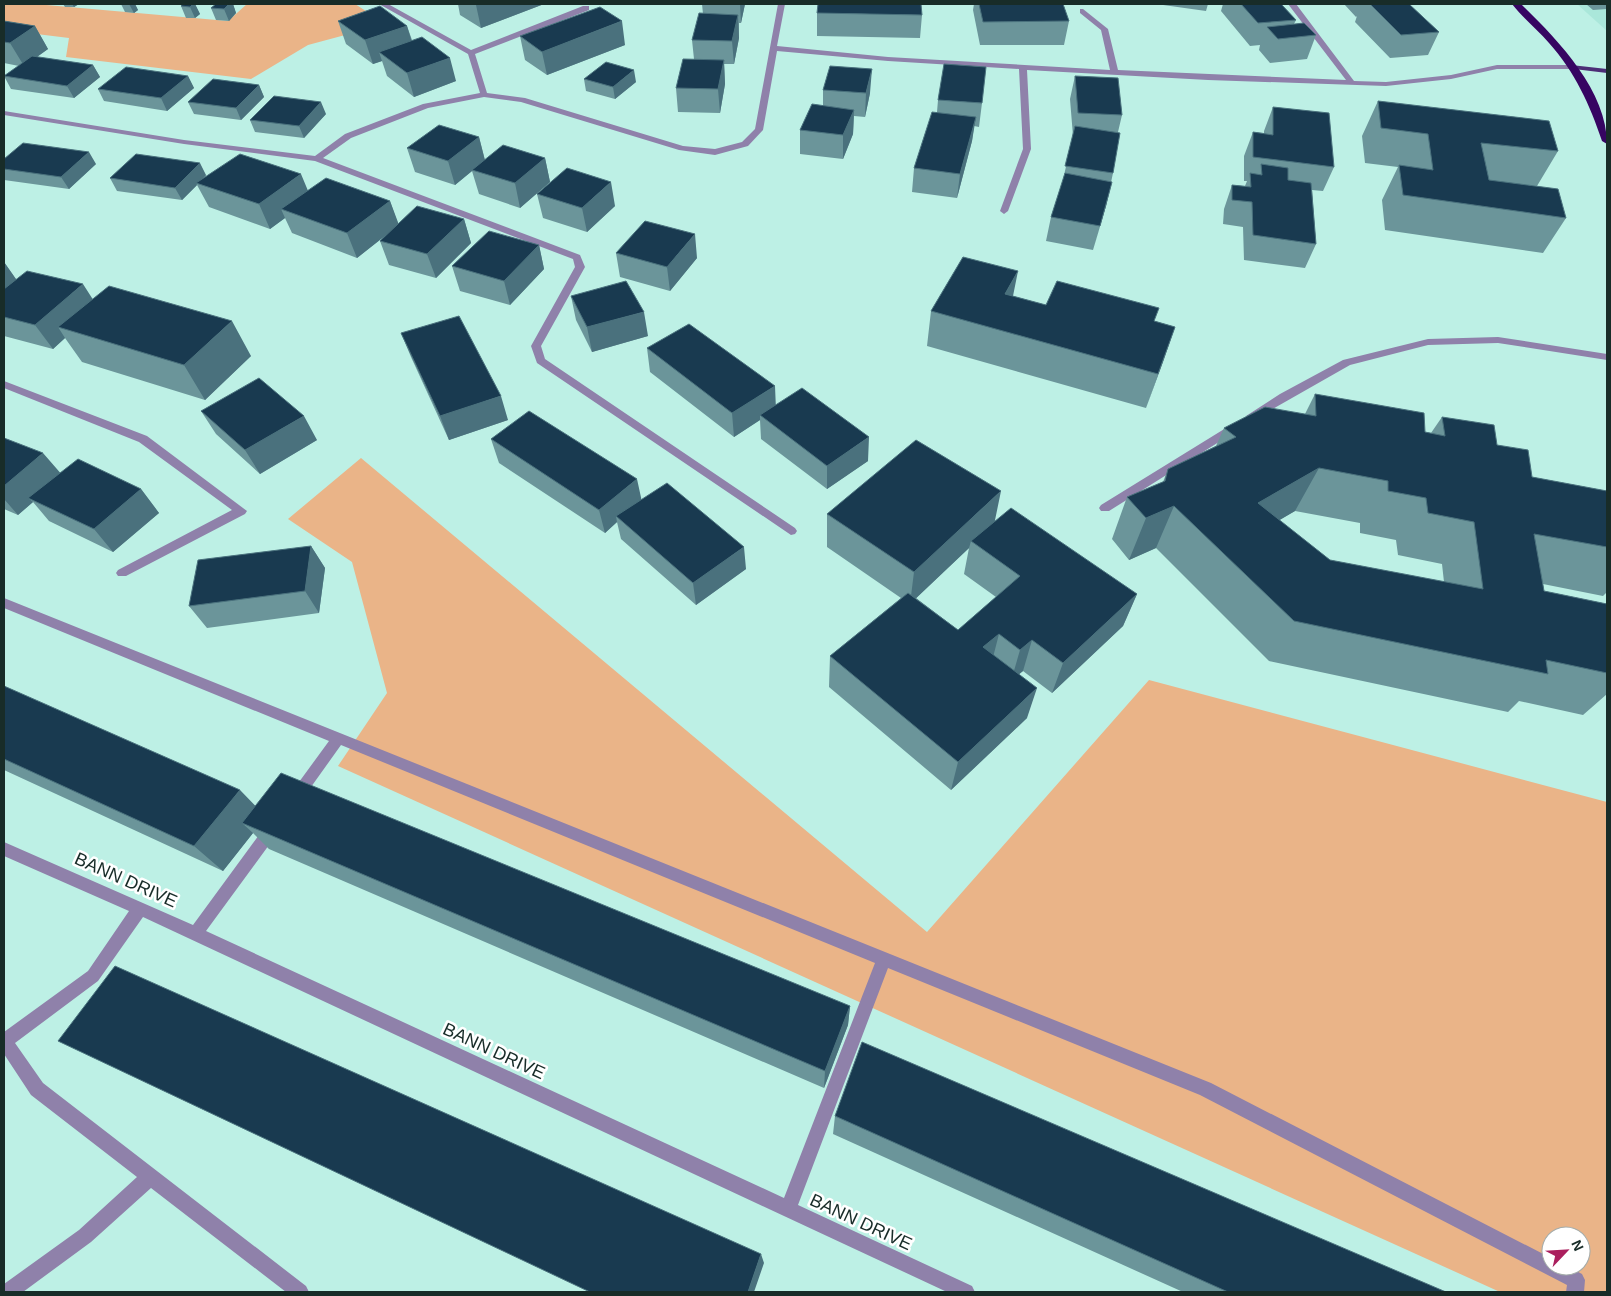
<svg xmlns="http://www.w3.org/2000/svg" width="1611" height="1296" font-family="Arial,sans-serif">
<style>
.built{fill:#aae7da}
.green{fill:#eab488;fill-rule:evenodd}
.lines{fill:none;stroke-linecap:round;stroke-linejoin:round}
.minor{fill:#8f81aa;fill-rule:evenodd}
.major{fill:#4c2d76;fill-rule:evenodd}
.highway{fill:#360562;fill-rule:evenodd}
.wall{fill:#6b959a;fill-rule:evenodd}
.shaded-wall{fill:#4a717d}
.building{fill:#193a50;stroke:#4a717d;fill-rule:evenodd}
.labels{text-anchor:middle;stroke-width:5;stroke-linejoin:round;paint-order:stroke}
.near-street-label{font-size:18px;fill:#182c28;stroke:#fff}
</style>
<rect width="100%" height="100%" fill="#bdf0e5"/>
<path class="built" d="M1577 4H1607V31Z"/>
<path class="green" d="M4 4H35L228 21 247 4H355L386 24 308 45 251 79 66 57 69 38 4 30Z
M361 458 927 932 1149 680 1607 802V1292H1500L338 766 387 693 352 562 288 519ZM1551 1236H1581V1266H1551Z"/>
<g class="lines">
<path class="minor" d="M379 4H388L471 50 583 6H589V10L475 54 487 93 525 98 683 146 715 149 742 142 755 129 778 4H785L777 46 888 57 1110 70 1101 30 1080 13V9H1083L1108 29 1118 70 1346 80 1288 4H1296L1354 81 1386 82 1451 75 1497 65H1574L1578 67 1574 69H1497L1451 79 1386 86 1208 80 1027 70 1031 149 1008 211 1004 214 1000 211 1023 149 1019 69 888 61 777 51 763 130 748 146 715 155 679 150 521 102 484 97 428 108 351 138 323 158 580 255 585 267 541 346 545 359 795 528 797 531 795 534 791 535 537 363 531 346 575 267 573 259 315 161 184 144 4 115V111L184 140 315 156 345 134 423 104 480 93 468 54Z
M1498 337 1607 354V360L1498 343 1428 345 1350 365 1255 419 1251 420 1246 416 1280 394 1343 360 1428 339Z
M4 381 147 436 247 511 245 514 126 576H118L116 573 118 570 232 510 139 442 4 388Z
M1234 423 1239 427 1238 430 1109 511H1101L1099 508 1101 505Z
M4 598 1211 1083 1551 1258V1266H1567L1582 1274 1585 1280 1584 1292H1566L1567 1285 1200 1095 888 968 798 1205 972 1286 975 1292H947L143 917 98 981 15 1043 43 1083 306 1286 309 1292H286L151 1188 91 1242 23 1292H4V1284L79 1230 137 1177 31 1095 4 1054V1032L88 971 129 911 4 856V842L193 925 267 824 272 823 277 824 279 829 277 834 206 931 784 1198 875 963 341 745 301 801 296 803 291 801 289 797 291 793 329 741 4 608Z"/>
<path class="major" d="M1571 65 1607 69V73L1574 69H1571Z"/>
<path class="highway" d="M1512 4H1521C1557 39 1607 90 1607 144L1602 141C1590 105 1575 72 1549 43 1537 29 1523 18 1512 4Z"/>
</g>
<path class="wall" d="M63 4H79L74 7H65Z
M121 4H135L138 10 134 13 125 12Z
M195 4 200 14 195 18H186L181 6Z
M216 4H233L236 13 229 21 216 20 211 8Z
M458 4H544L481 28 460 15Z
M702 4H745L741 23H739V38L734 64H724L725 84 720 113 678 112 676 88 694 59 692 40 703 14Z
M974 4H1063L1069 21 1064 45H980L973 10Z
M1156 4H1208L1206 11Z
M1223 4H1281L1296 20 1294 24 1316 35 1307 59 1270 63 1259 50 1260 45 1250 46 1221 11Z
M1344 4H1409L1439 32 1428 55 1390 58 1355 22 1357 16 1356 17Z
M1586 4H1607V9L1593 10Z
M817 13 922 15 920 38 817 36Z
M4 21 35 26 48 49 37 57 93 65 100 77 74 98 11 89 4 76 19 66 4 63Z
M338 21 407 26 412 40 456 81 414 97 387 76 382 61 373 64 346 44Z
M520 36 625 45 547 75 525 60Z
M188 76 194 88 167 111 104 101 98 89Z
M1075 76 1122 115 1118 132 1113 173 1106 206 1093 250 1046 241 1051 217 1062 184 1073 136 1070 99Z
M584 79 636 82 615 99 586 91Z
M259 85 264 97 241 120 194 114 188 102Z
M823 90 870 93 865 117 854 116 853 134 843 159 800 154V130L823 106Z
M938 100 982 103 979 127 974 126 972 141 957 198 912 192 914 168 937 112Z
M1378 101 1558 151 1537 186 1510 183 1566 218 1543 253 1385 230 1382 200 1398 167 1365 163 1362 136Z
M1273 107 1334 167 1323 191 1312 190 1316 244 1305 268 1244 260 1243 227 1223 224 1224 209 1232 185 1245 186 1247 181H1244V156L1253 132 1264 133V131Z
M326 114 304 138 255 132 250 120Z
M479 137 485 160 545 158 550 182 520 208 479 194 472 171 455 185 415 172 407 148Z
M4 159 96 164 69 189 4 180Z
M206 175 205 177 390 201 398 224 464 219 471 243 436 278 389 265 380 241 387 234 357 258 292 233 285 218 270 229 209 207 197 185 182 200 117 191 110 178Z
M537 194 615 206 587 232 543 218Z
M539 245 544 269 510 305 460 291 452 266Z
M616 253 697 258 670 291 620 277Z
M4 262 16 279 93 299 251 356 205 400 82 362 65 338 53 349 4 336Z
M571 296 648 336 592 352 576 320Z
M1013 296 1046 305 1155 321 1175 327 1146 408 927 346 931 311Z
M401 333 508 420 449 440 411 357Z
M647 348 776 405 868 461 827 489 761 439 760 420 734 437 650 372Z
M1315 394 1425 432 1431 433 1442 417 1497 445 1532 477 1607 491V592L1603 596 1543 584 1544 591 1607 604V694L1583 715 1519 701 1508 712 1269 661 1156 548 1129 560 1112 539 1127 497 1163 482 1168 469 1216 446 1224 428 1305 414ZM1295 511 1360 523V533L1396 540 1398 555 1442 564 1444 582 1330 560 1279 520Z
M201 411 317 440 260 474 216 434Z
M4 438 60 473 141 489 159 513 113 552 49 521 33 502 18 515 4 509Z
M491 439 641 500 746 569 696 605 621 539 617 522 605 533 499 463Z
M827 514 995 522 1137 594 1123 626 1052 693 1023 671 1019 674 1027 718 951 790 829 687 830 656 901 598 827 547ZM969 548 964 574 996 597 958 630 916 598Z
M311 546 325 568 319 613 207 628 189 606Z
M4 686 255 806 850 1006 848 1025 824 1088 269 849 253 833 223 871 4 770Z
M835 1116 1446 1292H1183L833 1134Z"/>
<path class="shaded-wall" d="M72 4H79L74 7Z
M129 4H135L138 10 134 13Z
M193 4H195L200 14 195 18 190 7Z
M229 4H233L236 13 229 21 224 9Z
M478 4H544L481 28 476 5Z
M740 4H745L741 23Z
M738 15 739 38 734 64 732 41Z
M622 21 625 45 547 75 542 52Z
M35 26 48 49 24 66 10 43Z
M407 26 414 49 379 52 382 61 373 64 365 40Z
M450 58 456 81 414 97 407 73Z
M724 60 725 84 720 113 718 89Z
M93 65 100 77 74 98 67 86Z
M872 69 870 93 865 117 866 93Z
M634 70 636 82 615 99 613 87Z
M188 76 194 88 167 111 161 98Z
M259 85 264 97 241 120 236 108Z
M321 102 326 114 304 138 299 126Z
M854 110 853 134 843 159V135Z
M976 117 972 141 957 198 960 174Z
M479 137 485 161 472 170V171L455 185 448 161Z
M89 152 96 164 69 189 61 177Z
M545 158 550 182 520 208 515 183Z
M200 163 206 175 198 183H196L197 185 182 200 175 188Z
M301 174 311 198 281 209 285 218 270 229 259 204Z
M611 182 615 206 587 232 582 208Z
M1112 182 1106 206 1093 250 1100 226Z
M390 201 399 225 357 258 347 233Z
M464 219 471 243 436 278 427 254Z
M695 234 697 258 670 291 667 267Z
M539 245 544 269 510 305 504 281Z
M4 262 20 285 4 297Z
M1018 271 1011 306 1005 294Z
M83 284 99 309 58 327 65 338 53 349 35 325Z
M644 312 648 336 592 352 587 327Z
M232 321 251 356 205 400 184 365Z
M1175 327 1163 362 1146 408 1158 374Z
M775 386 776 410 760 415V420L734 437 732 413Z
M501 396 508 420 449 440 440 416Z
M304 416 317 440 260 474 245 450Z
M869 437 868 461 827 489V466Z
M43 453 63 476 28 498 33 502 18 515 4 499V486Z
M1319 468 1295 511 1236 546 1258 503Z
M637 479 642 502 616 516 617 522 605 533 599 510Z
M141 489 159 513 113 552 94 529Z
M1001 491 994 525 971 541 969 548 910 604 914 572Z
M1174 506 1156 548 1129 560 1146 518Z
M311 546 325 568 319 613 305 591Z
M744 547 746 569 696 605 693 583Z
M1137 594 1123 626 1052 693 1063 663Z
M999 634 991 665 983 647Z
M1032 640 1023 671 1011 681 1020 650Z
M1037 688 1027 718 951 790 958 762Z
M240 790 266 817 242 823 253 833 223 871 194 846Z
M850 1006 848 1025 824 1088 825 1071Z
M761 1254 764 1263 754 1292H748Z"/>
<path class="building" d="M183 4H193L190 7 181 6Z
M216 4H229L224 9 211 8Z
M818 4H921L922 15 817 13Z
M979 4H1063L1069 21 983 22Z
M1241 4H1281L1296 20 1258 23Z
M1370 4H1409L1439 32 1401 35Z
M380 6 407 26 365 40 338 21Z
M600 7 622 21 542 52 520 36Z
M699 13 738 15 732 41 692 40Z
M4 21 35 26 10 43 4 42Z
M1304 23 1316 35 1278 39 1267 27Z
M422 37 450 58 407 73 379 52Z
M32 56 93 65 67 86 4 76Z
M683 59 724 60 718 89 676 88Z
M606 62 634 70 613 87 584 79Z
M944 64 986 67 982 103 938 100Z
M830 66 872 69 866 93 823 90Z
M126 67 188 76 161 98 98 89Z
M1075 76 1118 78 1122 115 1078 113Z
M213 79 259 85 236 108 188 102Z
M274 96 321 102 299 126 250 120Z
M1378 101 1549 121 1558 151 1481 143 1489 180 1558 189 1566 218 1403 195 1399 165 1433 170 1428 134 1381 128Z
M812 104 854 110 843 135 800 130Z
M1273 107 1329 113 1334 167 1253 157V132L1273 135Z
M932 112 976 117 960 174 914 168Z
M439 125 479 137 448 161 407 148Z
M1075 126 1120 133 1113 173 1065 166Z
M23 143 89 152 61 177 4 169V159Z
M503 145 545 158 515 183 472 170Z
M136 154 200 163 175 188 110 178Z
M240 154 301 174 259 204 196 183Z
M1261 164 1288 168V180L1311 183 1316 244 1253 235 1252 202 1232 200V185L1251 187 1250 173 1262 175Z
M567 168 611 182 582 208 537 194Z
M1065 173 1112 182 1100 226 1051 217Z
M326 178 390 201 347 233 281 209Z
M417 206 464 219 427 254 380 241Z
M645 221 695 234 667 267 616 253Z
M489 231 539 245 504 281 452 266Z
M963 257 1018 271 1005 294 1046 305 1057 281 1159 308 1154 321 1175 327 1158 374 931 311Z
M27 271 83 284 35 325 4 317V289Z
M626 281 644 312 587 327 571 296Z
M109 286 232 321 184 365 58 327Z
M459 316 501 396 440 416 401 333Z
M689 324 775 386 732 413 647 348Z
M259 378 304 416 245 450 201 411Z
M802 388 869 437 827 466 760 415Z
M1315 394 1424 413 1425 432 1445 436 1442 417 1494 425 1497 445 1528 450 1532 477 1607 491V547L1534 534 1544 591 1607 604V673L1546 660 1548 674 1294 621 1174 506 1146 518 1127 497 1165 481 1168 469 1236 437 1224 428 1265 407 1316 416ZM1319 468 1388 481V491L1426 498 1428 513 1474 522 1483 589 1330 560 1258 503Z
M529 411 637 479 599 510 491 439Z
M4 438 43 453 4 486Z
M916 440 1001 491 914 572 827 514Z
M78 459 141 489 94 529 28 498Z
M667 483 744 547 693 583 616 516Z
M1011 508 1137 594 1063 663 1032 640 1020 650 999 634 983 647 1037 688 958 762 830 656 908 593 958 630 1020 576 971 541Z
M311 546 305 591 189 606 198 560Z
M4 686 240 790 194 846 4 759Z
M281 773 850 1006 825 1071 242 823Z
M115 966 761 1254 748 1292H590L58 1041Z
M862 1042 1446 1292H1228L835 1116Z"/>
<g class="labels">
<g class="near-street-label">
<text transform="translate(126 880) rotate(24)" y="6">BANN DRIVE</text>
<text transform="translate(494 1051) rotate(25)" y="6">BANN DRIVE</text>
<text transform="translate(861 1222) rotate(25)" y="6">BANN DRIVE</text>
</g>
</g>
<rect width="1611" height="1296" fill="none" stroke="#182c28" stroke-width="10"/>
<g transform="translate(1566 1251) rotate(65)"><circle r="24" fill="#ffffff" stroke="#a3aba9"/>
<path d="M0-4L9 19L0 12L-9 19Z" fill="#ab1f5e"/>
<text y="-8" font-size="14" font-weight="bold" text-anchor="middle" fill="#182c28">N</text>
</g>
</svg>
